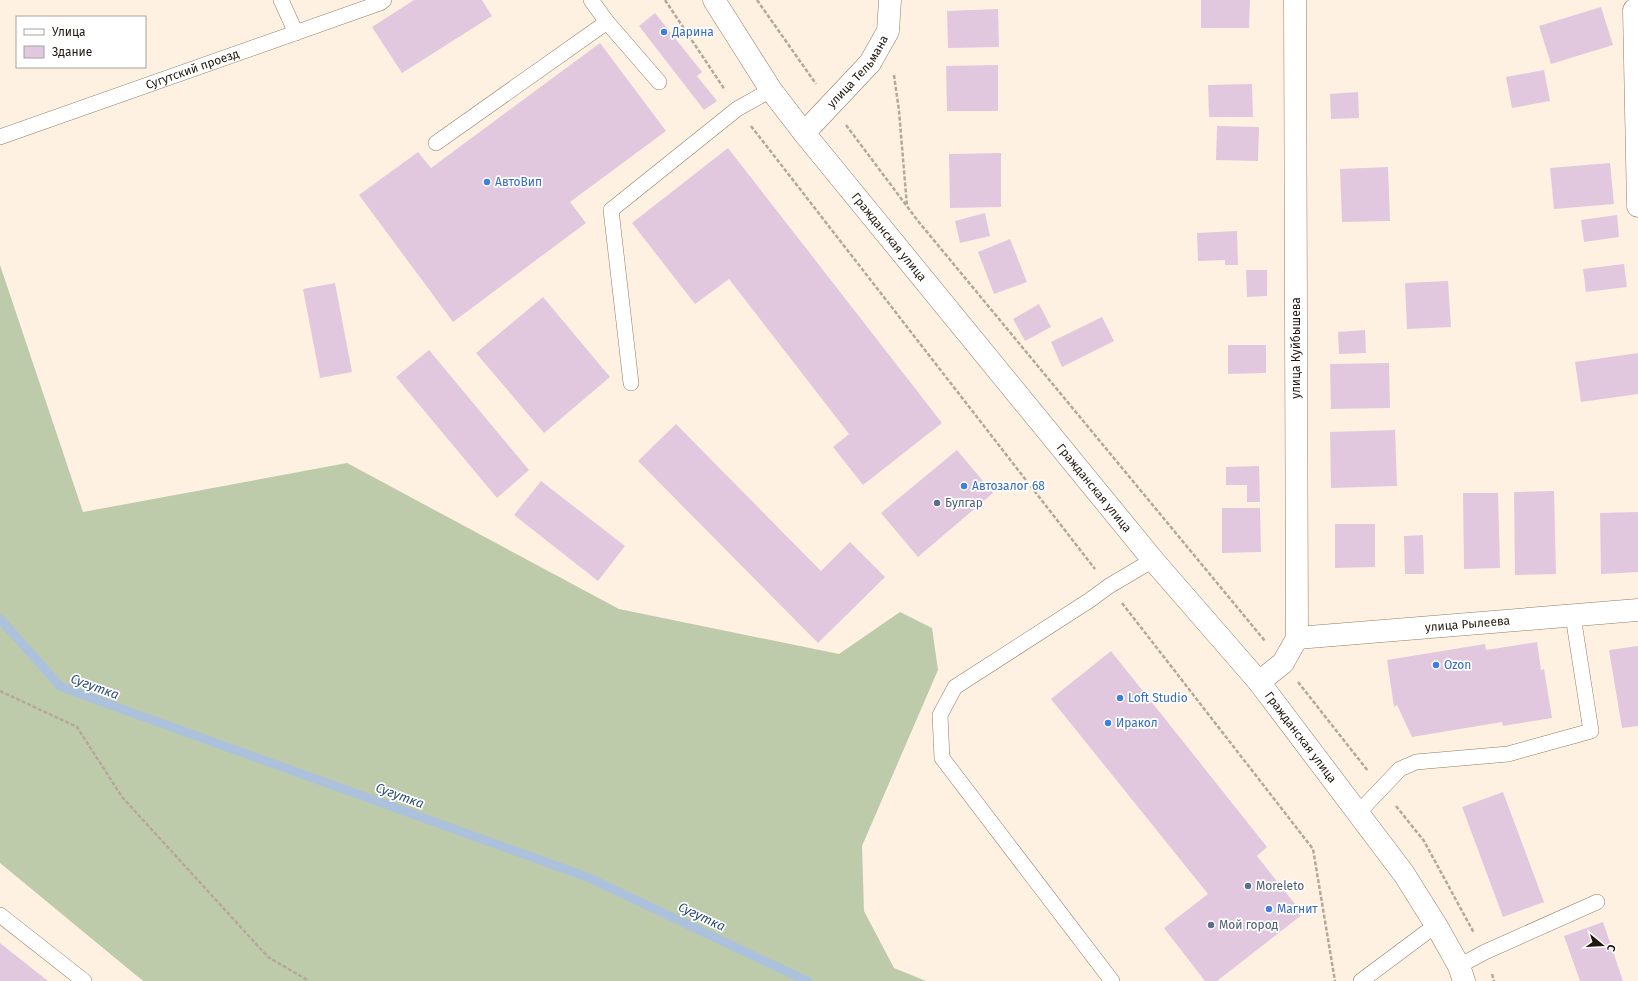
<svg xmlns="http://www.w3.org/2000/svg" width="1638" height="981" font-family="'Fira Sans',sans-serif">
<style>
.forest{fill:#becbab}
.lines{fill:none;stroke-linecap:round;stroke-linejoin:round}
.stream{stroke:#acc1dc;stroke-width:9}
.building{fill:#e2c8df}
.lane-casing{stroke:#917d65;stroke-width:16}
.street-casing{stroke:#917d65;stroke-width:23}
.secondary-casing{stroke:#917d65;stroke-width:23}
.path{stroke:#b4a89a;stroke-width:2.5;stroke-dasharray:4 2;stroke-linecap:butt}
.lane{stroke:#fff;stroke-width:15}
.street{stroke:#fff;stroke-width:22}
.secondary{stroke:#fff;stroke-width:22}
.shop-dot{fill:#3f7fe0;stroke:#fff;stroke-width:1.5}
.service-dot{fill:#5c6f8a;stroke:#fff;stroke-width:1.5}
.labels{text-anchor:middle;stroke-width:3.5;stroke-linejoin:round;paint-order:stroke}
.shop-label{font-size:12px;fill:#366cbe;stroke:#fff;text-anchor:start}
.street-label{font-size:12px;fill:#20180e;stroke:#fff}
.service-label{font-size:12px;fill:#4e5e75;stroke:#fff;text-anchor:start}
.water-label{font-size:13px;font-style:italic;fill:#2e4e74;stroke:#fff}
</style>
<rect width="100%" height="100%" fill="#fef1e1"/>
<path class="forest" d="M0 265 83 512 347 463 619 609 839 654 900 612 932 628 938 670 862 846 864 911 894 968 926 981H143L0 863Z"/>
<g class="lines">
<path class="stream" d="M0 619 61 687 587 877 807 981"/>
</g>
<path class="building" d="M414 0H482L492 16 402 73 372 27Z
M1201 0H1250L1249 28H1201Z
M1601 7 1613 45 1551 64 1539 26Z
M998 9 999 47 948 48 947 11Z
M655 13 702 72 697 76 717 101 704 110 639 26Z
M600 43 666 131 570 202 586 223 453 322 359 195 418 152 431 168Z
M998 65V111H947L946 66Z
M1544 70 1550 101 1512 108 1506 77Z
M1252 84 1253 117H1209L1208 85Z
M1358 92 1359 118 1331 119 1330 94Z
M1217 126 1259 127 1258 161 1216 160Z
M728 148 942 423 863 485 833 447 849 434 729 279 695 304 632 223Z
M1001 153V207L950 208 949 154Z
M1610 163 1614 204 1554 209 1550 168Z
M1388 167 1390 221 1342 222 1340 169Z
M985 213 990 236 960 243 955 221Z
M1617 215 1619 237 1584 242 1581 220Z
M1237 231 1238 265H1225V260L1198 261 1197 233Z
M1010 239 1027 282 994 294 978 252Z
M1624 264 1627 287 1586 292 1583 269Z
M1246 270H1267V296L1247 297Z
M1448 281 1451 327 1407 329 1405 283Z
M335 283 352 372 320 378 303 289Z
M543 297 610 377 544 433 476 353Z
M1039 304 1051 327 1025 341 1013 319Z
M1102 317 1114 341 1062 367 1051 342Z
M1365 330 1366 353 1339 354 1338 332Z
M1228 345H1266V373L1228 374Z
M429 350 529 470 497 498 396 377Z
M1638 353V394L1581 402 1575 362Z
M1389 363 1390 408 1331 409 1330 364Z
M676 424 821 571 850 542 885 577 818 643 638 461Z
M1395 430 1397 486 1331 488 1330 432Z
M957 450 993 493 918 557 881 513Z
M1259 466 1260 502H1247V485H1226V467Z
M541 481 625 546 598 581 514 515Z
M1554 491 1556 574 1515 575 1514 492Z
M1463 493H1498L1500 568 1464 569Z
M1222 508H1260L1261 552 1222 553Z
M1638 512V572L1601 574 1600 513Z
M1335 524H1375V567L1335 568Z
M1423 535 1424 574H1405L1404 536Z
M1537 642 1541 670 1544 669 1552 718 1503 726 1502 722 1412 737 1397 705 1394 707 1387 660 1485 644 1486 650Z
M1638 646V726L1622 728 1609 650Z
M1111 651 1267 847 1257 856 1303 914 1217 981H1205L1164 928 1208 894 1051 699Z
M1503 792 1544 902 1503 917 1462 807Z
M1603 922 1623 981H1580L1564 936Z
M0 943 48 981H0Z"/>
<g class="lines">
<g class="lane-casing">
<g id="lane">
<path d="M281 0 296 33"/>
<path d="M591 0 607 22"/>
<path id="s1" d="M0 137 380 3 384 0"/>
<path d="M436 143 607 22 659 82"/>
<path d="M631 383 611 210 737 109 771 90"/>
<path d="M1358 813 1400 769 1416 762 1508 754 1591 731 1573 616"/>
<path d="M0 915 84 981"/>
<path d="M1459 966 1485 952 1597 902"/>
<path d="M1112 981 942 758 940 715 955 687 1090 600 1109 586 1153 560"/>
<path d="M1361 981 1436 925"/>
</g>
</g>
<g class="street-casing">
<g id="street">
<path d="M1634 10 1638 206"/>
<path id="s2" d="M804 133 870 63 888 31 890 0"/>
<path id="s3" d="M1297 638 1638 610"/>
<path d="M1259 682 1283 663 1297 638 1295 0"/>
</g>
</g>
<g class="secondary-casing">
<g id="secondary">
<path id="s4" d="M714 0 771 90 804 133 1153 560 1259 682 1404 874 1436 925 1459 966 1464 981"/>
</g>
</g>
<path class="path" d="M665 0 725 90
M757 0 816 84
M894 75 899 111 907 206
M846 125 918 221 1265 641
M751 126 1095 569
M1122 603 1313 849 1335 981
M1298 682 1368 771
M0 691 77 727 122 797 268 957 309 981
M1396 806 1424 841 1474 933
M1492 974 1494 981"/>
<use href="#lane" class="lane"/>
<use href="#street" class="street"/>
<use href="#secondary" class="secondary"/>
</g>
<g class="shop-dot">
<circle cx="664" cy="32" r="4"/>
<circle cx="487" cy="182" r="4"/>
<circle cx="964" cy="486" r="4"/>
<circle cx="1436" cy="665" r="4"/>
<circle cx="1120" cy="698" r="4"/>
<circle cx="1108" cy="723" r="4"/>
<circle cx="1269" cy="909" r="4"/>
</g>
<g class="service-dot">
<circle cx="937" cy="503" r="4"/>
<circle cx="1248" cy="886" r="4"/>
<circle cx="1211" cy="925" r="4"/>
</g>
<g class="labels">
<g class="shop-label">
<text x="672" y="36">Дарина</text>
<text x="495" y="186">АвтоВип</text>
<text x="972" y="490">Автозалог 68</text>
<text x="1444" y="669">Ozon</text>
<text x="1128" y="702">Loft Studio</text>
<text x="1116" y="727">Иракол</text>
<text x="1277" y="913">Магнит</text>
</g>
<g class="street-label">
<text dy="4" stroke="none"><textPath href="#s1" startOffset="204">Сугутский проезд</textPath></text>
<text dy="4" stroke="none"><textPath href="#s2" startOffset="82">улица Тельмана</textPath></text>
<text dy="4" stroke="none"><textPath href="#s4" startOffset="295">Гражданская улица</textPath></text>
<text transform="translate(1296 348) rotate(-90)" y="4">улица Куйбышева</text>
<text dy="4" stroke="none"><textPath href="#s4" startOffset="619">Гражданская улица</textPath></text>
<text dy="4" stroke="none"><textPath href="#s3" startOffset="171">улица Рылеева</textPath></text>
<text dy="4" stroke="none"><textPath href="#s4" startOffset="943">Гражданская улица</textPath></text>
</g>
<g class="service-label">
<text x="945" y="507">Булгар</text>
<text x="1256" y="890">Moreleto</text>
<text x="1219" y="929">Мой город</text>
</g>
<g class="water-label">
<text transform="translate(95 686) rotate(20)" y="5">Сугутка</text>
<text transform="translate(400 795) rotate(20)" y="5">Сугутка</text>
<text transform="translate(702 916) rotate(25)" y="5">Сугутка</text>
</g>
</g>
<rect x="16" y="16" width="130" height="52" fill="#ffffff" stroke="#a6a39f"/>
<rect x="24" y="29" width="20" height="6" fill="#ffffff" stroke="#a6a39f"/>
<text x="52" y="36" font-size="12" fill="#20180e">Улица</text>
<rect x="24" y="46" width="20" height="12" fill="#e2c8df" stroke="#a6a39f"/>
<text x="52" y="56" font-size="12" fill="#20180e">Здание</text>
<g transform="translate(1602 945) rotate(108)" stroke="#ffffff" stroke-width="3" paint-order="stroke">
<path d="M0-3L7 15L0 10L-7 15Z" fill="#20180e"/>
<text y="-6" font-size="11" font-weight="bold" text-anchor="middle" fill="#20180e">С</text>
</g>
</svg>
